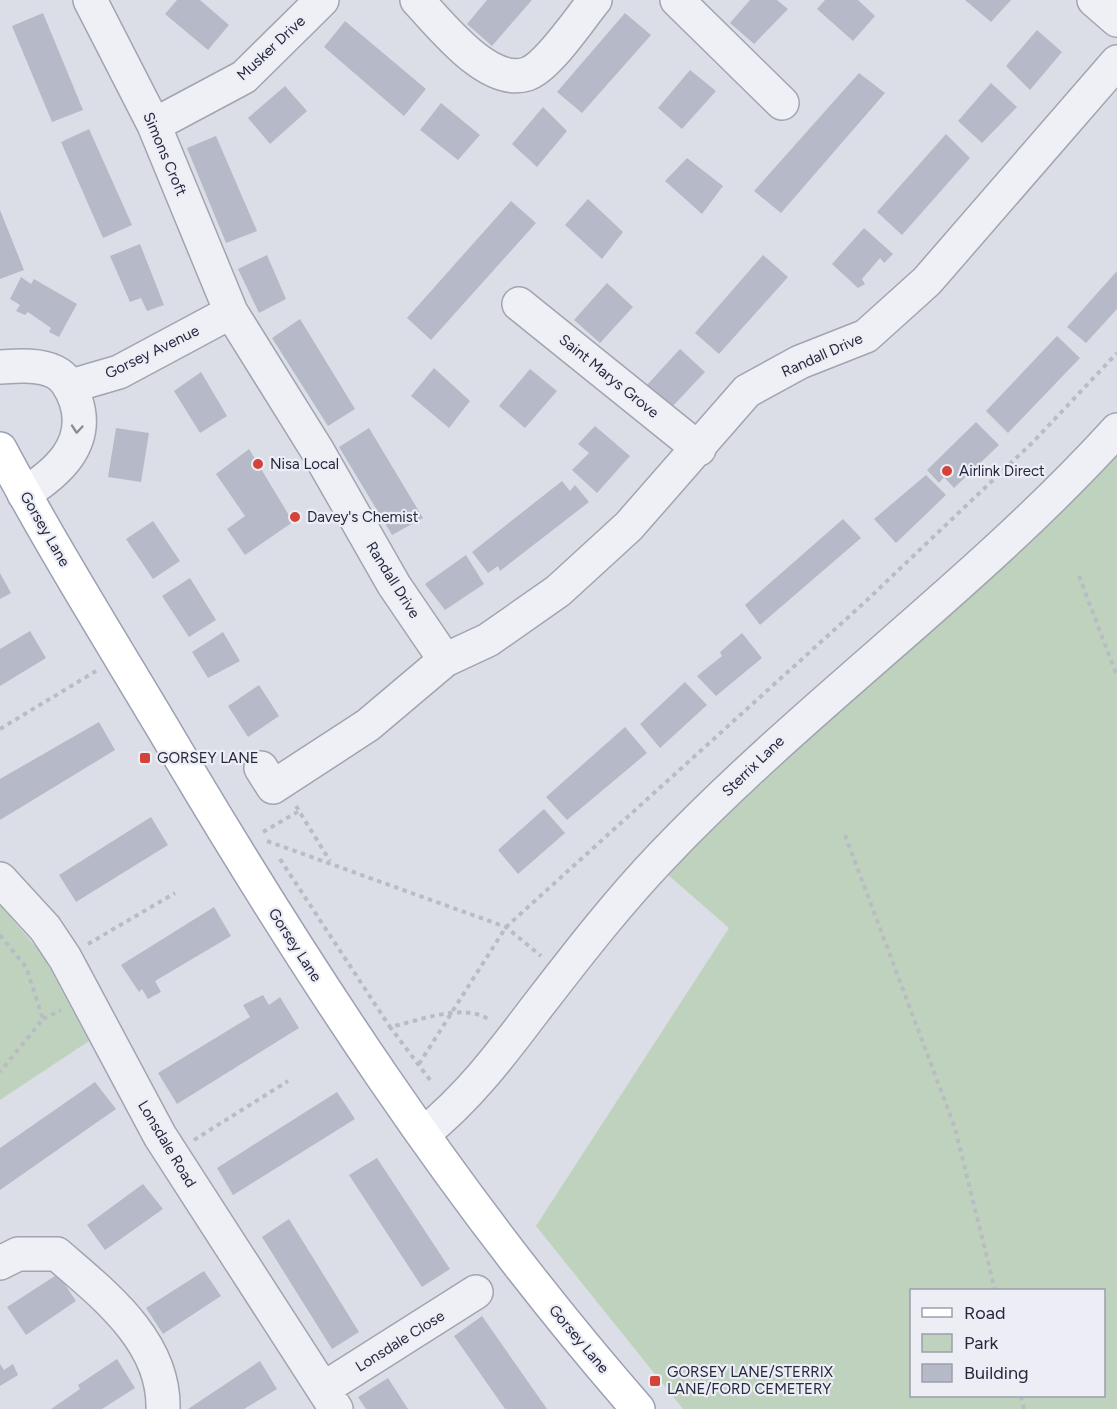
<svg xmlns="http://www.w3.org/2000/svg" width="1117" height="1409" font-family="Figtree,sans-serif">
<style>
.green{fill:#bed2bd;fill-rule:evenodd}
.building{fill:#b6b9c7}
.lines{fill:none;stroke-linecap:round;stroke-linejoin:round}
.minor-casing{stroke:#a1a4b1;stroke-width:36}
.major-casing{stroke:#9ba0b3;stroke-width:36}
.path{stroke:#babcc5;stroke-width:4;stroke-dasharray:4.5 4.5;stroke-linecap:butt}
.minor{stroke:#eff0f5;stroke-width:33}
.major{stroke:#fff;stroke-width:33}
.oneway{stroke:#8a8c9a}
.poi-dot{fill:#d44339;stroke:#ecedf5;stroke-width:2}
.labels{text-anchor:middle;stroke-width:4.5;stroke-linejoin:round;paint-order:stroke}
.street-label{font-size:15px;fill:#25293e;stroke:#ecedf5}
.poi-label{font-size:15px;fill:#25293e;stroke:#ecedf5;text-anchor:start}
</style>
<rect width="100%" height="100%" fill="#dcdee7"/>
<path class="green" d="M1117 451V1409H683L536 1226 729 928 667 874 760 780ZM912 1290H1104V1396H912Z
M0 905 42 954 89 1041 0 1100Z"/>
<path class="building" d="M177 0H200L229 25 208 50 165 14Z
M487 0H532L492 46 467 24Z
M750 0H777L788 9 754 44 730 23Z
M825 0H858L875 16 853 41 817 9Z
M965 0H1011L991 22Z
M43 13 83 110 52 122 12 26Z
M625 13 651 35 582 113 557 92Z
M345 21 426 89 404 116 324 47Z
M1037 30 1062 52 1030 90 1006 66Z
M690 70 716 91 682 129 658 108Z
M859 73 885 93 781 213 754 191Z
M991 83 1017 107 982 143 958 121Z
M285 86 307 111 270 144 248 118Z
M441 103 480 135 458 160 420 130Z
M543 107 567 131 537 167 512 144Z
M89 129 132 225 103 238 61 142Z
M946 134 970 158 902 235 877 212Z
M216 136 257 231 226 243 187 148Z
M687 158 723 186 702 214 665 181Z
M588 199 623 232 602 259 565 225Z
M511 201 536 223 431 340 407 318Z
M0 210 24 270 0 279Z
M864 228 893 254 884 263 880 258 862 279 865 284 858 288 832 264Z
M140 244 164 305 147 311 141 298 130 302 110 256Z
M267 255 286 299 259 313 238 269Z
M763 255 788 277 719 354 695 333Z
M1117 271V309L1086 343 1067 327Z
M21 277 31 284 34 279 77 304 59 337 49 332 51 328 28 312 25 315 16 311 20 305 10 299Z
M607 283 633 307 600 343 574 320Z
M300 319 355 409 328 426 272 338Z
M1057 336 1080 358 1008 433 986 411Z
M680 349 705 372 671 408 647 385Z
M434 368 470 401 449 428 411 396Z
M530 369 557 391 525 428 499 406Z
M201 372 227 416 200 433 174 391Z
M976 422 999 445 954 488 944 477 939 483 927 470Z
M595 426 630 456 597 493 572 470 589 453 578 444Z
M116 428 149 433 141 482 108 477Z
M369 428 423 518 392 535 339 447Z
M249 449 293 522 245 555 227 529 245 516 216 474Z
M926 475 946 495 896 543 874 519Z
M562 481 570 491 575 485 589 502 500 571 498 566 488 573 472 552Z
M843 519 861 538 760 625 745 605Z
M153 521 180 561 153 579 126 539Z
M466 555 484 584 445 610 425 584Z
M0 573 11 593 0 599Z
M190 578 216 620 189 637 162 596Z
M30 631 46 658 0 686V649Z
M223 632 240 661 208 678 192 652Z
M742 633 762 658 716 696 697 676 722 656 720 652Z
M685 682 707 705 660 748 640 724Z
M259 685 279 716 248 737 228 706Z
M99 722 115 750 0 820V779Z
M625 727 647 753 567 820 546 797Z
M544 809 565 833 518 874 498 850Z
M151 817 168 845 76 902 59 875Z
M214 907 231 936 155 981 161 992 148 999 142 989 139 992 121 965Z
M263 995 269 1005 280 997 299 1028 177 1104 158 1073 250 1017 243 1005Z
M95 1082 116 1109 0 1190V1148Z
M337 1092 355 1119 233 1195 217 1168Z
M377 1158 450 1269 422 1287 349 1175Z
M143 1184 163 1209 105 1250 87 1225Z
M289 1219 359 1332 332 1349 262 1237Z
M204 1271 221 1296 163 1334 146 1308Z
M58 1274 76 1301 26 1335 7 1307Z
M482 1316 547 1409H505L454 1336Z
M117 1359 135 1388 102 1409H51L80 1389 78 1385Z
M260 1361 277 1389 244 1409H188Z
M0 1364 4 1370 13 1364 18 1375 0 1386Z
M388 1378 408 1409H366L358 1397Z"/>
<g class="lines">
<g class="minor-casing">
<path id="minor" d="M90 0 154 125 231 312 317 450 394 585 445 660 488 640 558 591 629 526 747 391 800 362 866 336 927 281 1117 62
M417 0C441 25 488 87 527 74 548 67 580 18 595 0
M677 0 782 103
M1094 0 1117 20
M154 125 244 77 322 0
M519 304 699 449
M0 367C18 366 39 364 55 372 67 378 72 390 76 401 90 445 57 473 24 494
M71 386 119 372 231 312
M261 768 273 787 368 725 445 660
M0 879 45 928 65 958 160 1136 336 1409
M423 1134C467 1099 499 1057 533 1012 574 959 616 904 663 855 806 705 977 584 1117 430
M0 1263 18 1254H57C103 1294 165 1341 163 1409
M323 1389 476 1292"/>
</g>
<g class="major-casing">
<path id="major" d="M0 449C50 543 106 633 161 725 302 964 454 1199 638 1409"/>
</g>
<path class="path" d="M1079 576 1117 676
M0 729 96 671
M296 806 330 861
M263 832 299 811
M845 835 955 1128 995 1290
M267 841 506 927 541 956
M280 859 390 1027 387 1030
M0 935 26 967 43 1019 0 1072
M88 944 175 893
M43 1019 61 1010
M419 1064 506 927 865 602 1034 441 1117 353
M430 1080 390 1027C419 1021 465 1001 491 1021
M194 1140 288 1081
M1021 1396 1024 1409"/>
<use href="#minor" class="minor"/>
<use href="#major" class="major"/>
</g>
<defs><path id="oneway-chevron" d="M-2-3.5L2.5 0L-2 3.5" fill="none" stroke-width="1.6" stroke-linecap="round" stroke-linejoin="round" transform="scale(1.5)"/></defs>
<use class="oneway" href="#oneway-chevron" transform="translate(77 429) rotate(95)"/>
<g class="poi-dot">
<circle cx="258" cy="464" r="6"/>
<circle cx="947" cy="471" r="6"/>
<circle cx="295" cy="517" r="6"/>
<rect x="139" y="752" width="12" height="12" rx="3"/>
<rect x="649" y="1375" width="12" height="12" rx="3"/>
</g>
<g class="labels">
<g class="street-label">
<text transform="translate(271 48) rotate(-43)" y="5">Musker Drive</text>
<text transform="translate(165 154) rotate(67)" y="5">Simons Croft</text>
<text transform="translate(152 352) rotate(-26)" y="5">Gorsey Avenue</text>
<text transform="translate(822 355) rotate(-24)" y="5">Randall Drive</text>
<text transform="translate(609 376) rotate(39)" y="5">Saint Marys Grove</text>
<text transform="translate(45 529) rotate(60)" y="5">Gorsey Lane</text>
<text transform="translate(393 580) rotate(58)" y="5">Randall Drive</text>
<text transform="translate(753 766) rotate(-44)" y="5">Sterrix Lane</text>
<text transform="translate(295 945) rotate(57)" y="5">Gorsey Lane</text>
<text transform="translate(167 1144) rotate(59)" y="5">Lonsdale Road</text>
<text transform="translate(579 1339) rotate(50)" y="5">Gorsey Lane</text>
<text transform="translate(400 1341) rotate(-32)" y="5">Lonsdale Close</text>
</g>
<g class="poi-label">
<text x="270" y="469">Nisa Local</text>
<text x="959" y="476">Airlink Direct</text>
<text x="307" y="522">Davey's Chemist</text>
<text x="157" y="763">GORSEY LANE</text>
<text x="667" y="1377">GORSEY LANE/STERRIX<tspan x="667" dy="17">LANE/FORD CEMETERY</tspan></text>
</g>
</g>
<rect x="910" y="1289" width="195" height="108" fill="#ecedf5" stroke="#9c9fac" stroke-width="1.5"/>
<rect x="922" y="1308" width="30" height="9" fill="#ffffff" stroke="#9c9fac" stroke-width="1.5"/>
<text x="964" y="1319" font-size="18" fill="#25293e">Road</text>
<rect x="922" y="1334" width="30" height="18" fill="#bed2bd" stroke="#9c9fac" stroke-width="1.5"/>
<text x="964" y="1349" font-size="18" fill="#25293e">Park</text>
<rect x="922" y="1364" width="30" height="18" fill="#b6b9c7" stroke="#9c9fac" stroke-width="1.5"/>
<text x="964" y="1379" font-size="18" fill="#25293e">Building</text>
</svg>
